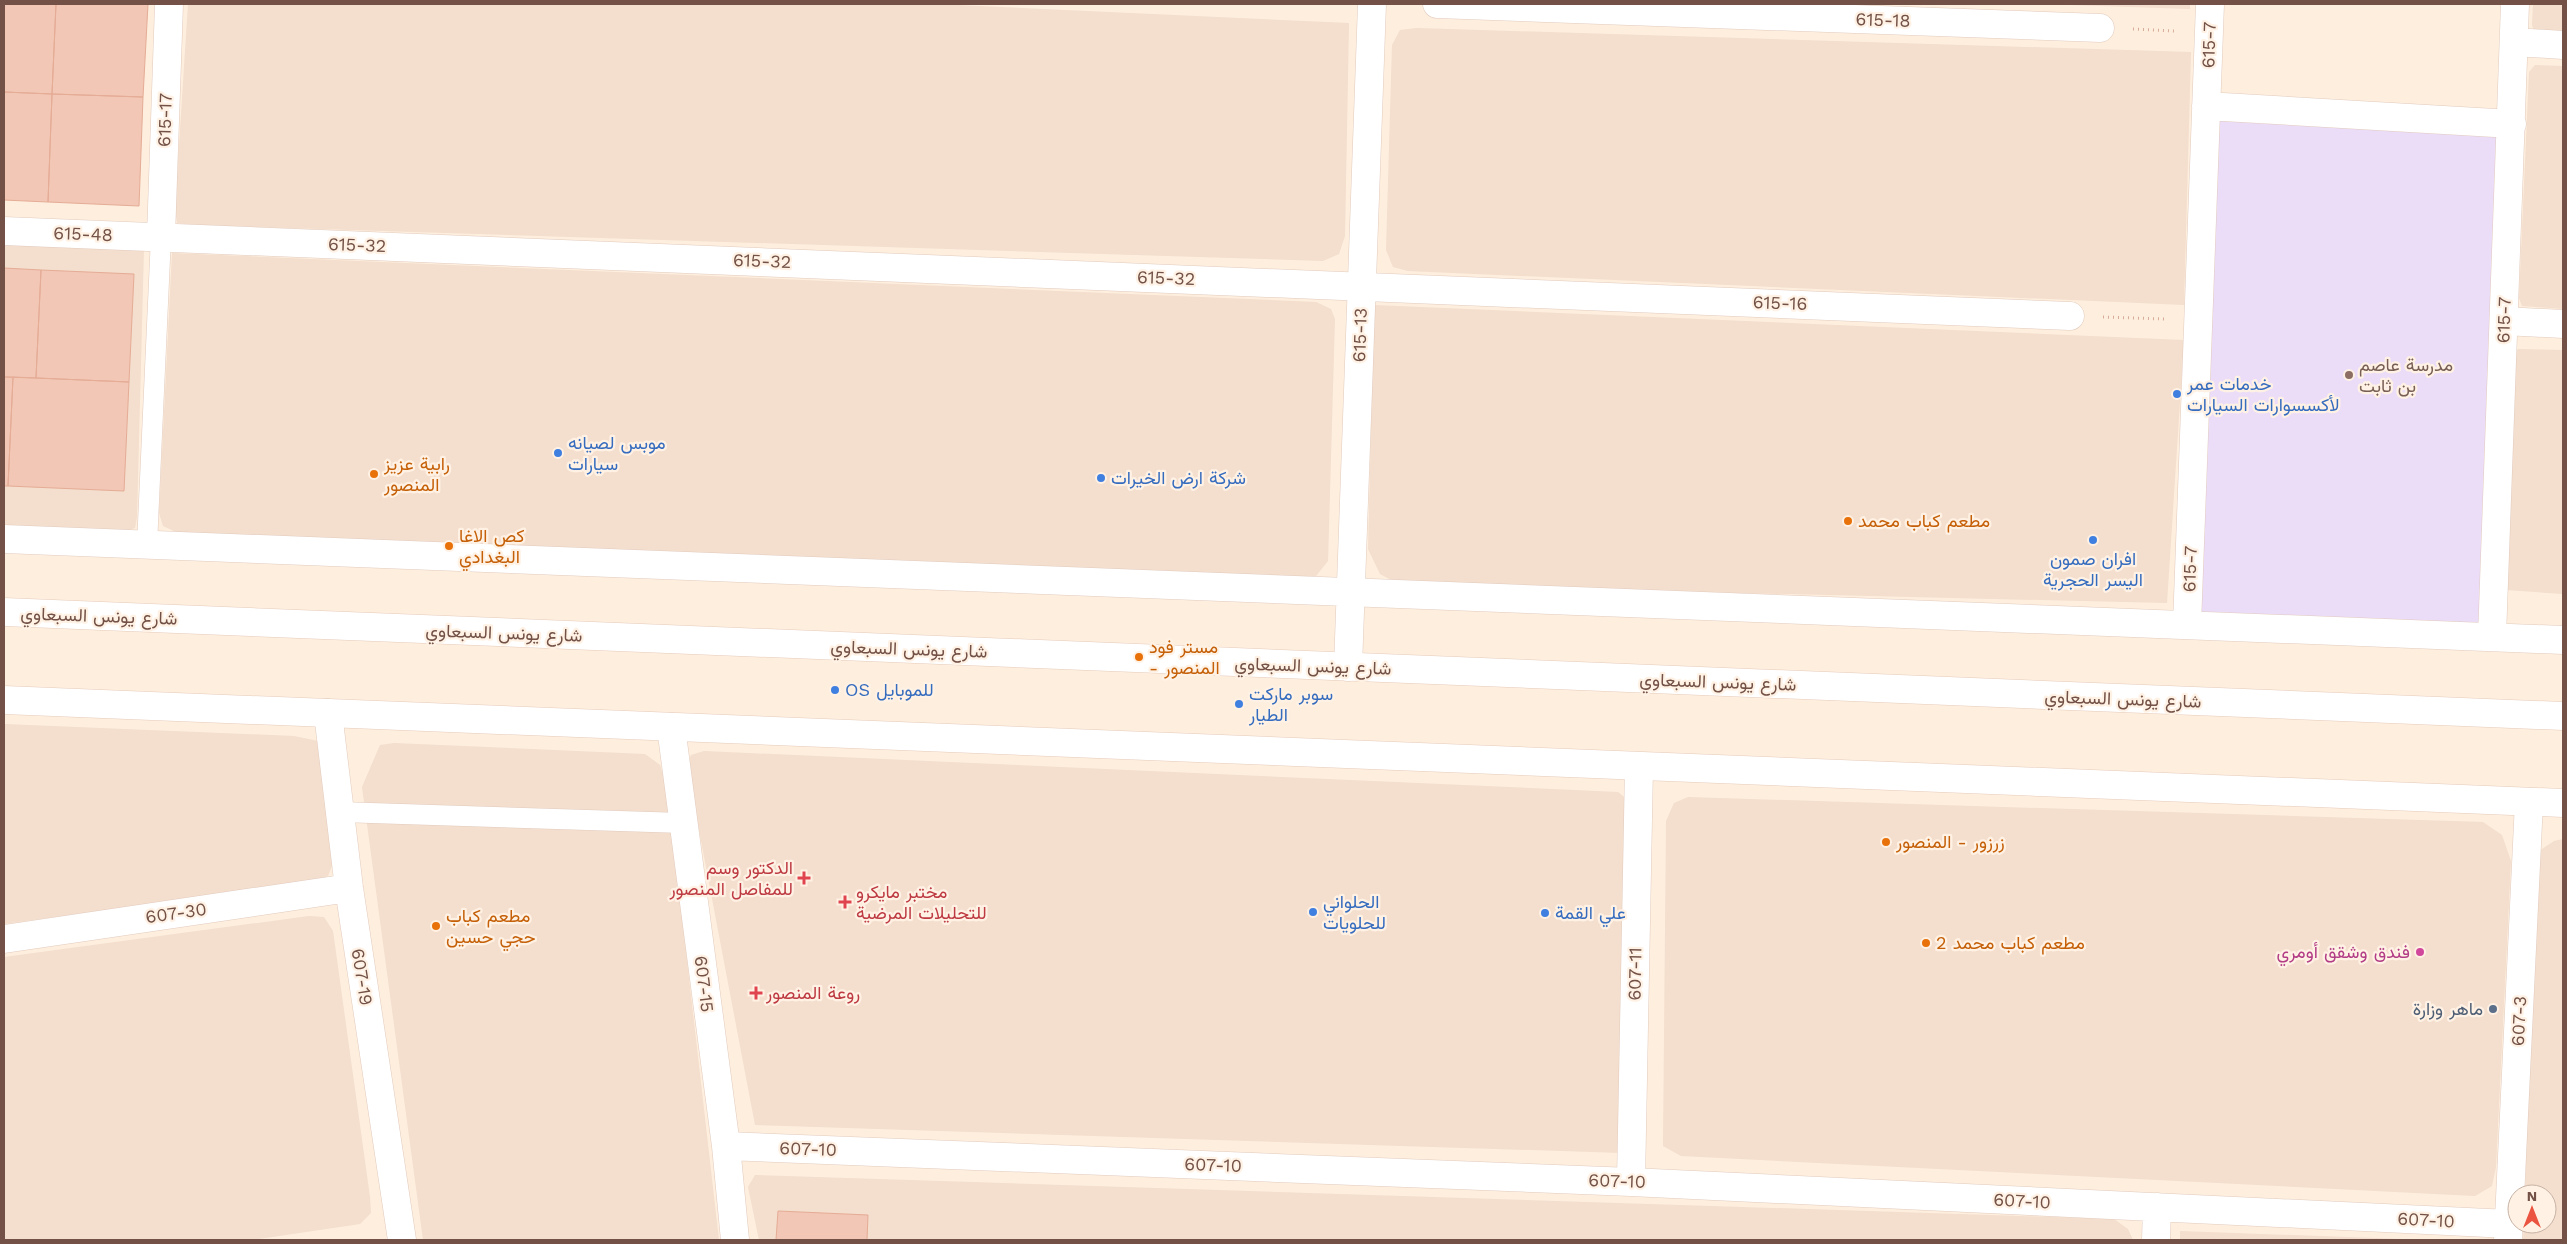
<svg xmlns="http://www.w3.org/2000/svg" width="2567" height="1244" font-family="'Work Sans',Vazirmatn,sans-serif">
<style>
.residential{fill:#f4decd}
.education{fill:#ebdcf8}
.building{fill:#f2c7b5;stroke:#e5ac96}
.lines{fill:none;stroke-linecap:round;stroke-linejoin:round}
.service-casing{stroke:#e2cbbe;stroke-width:21}
.minor-casing{stroke:#e2cbbe;stroke-width:29}
.secondary-casing{stroke:#e7cbba;stroke-width:29}
.path{stroke:#d7ab99;stroke-width:3;stroke-dasharray:1 4;stroke-linecap:butt}
.service{stroke:#fff;stroke-width:20}
.minor{stroke:#fff;stroke-width:28}
.secondary{stroke:#fff;stroke-width:28}
.education-dot{fill:#8d6e63;stroke:#fff2e5;stroke-width:2}
.shop-dot{fill:#3f7fe0;stroke:#fff2e5;stroke-width:2}
.food-dot{fill:#e8710a;stroke:#fff2e5;stroke-width:2}
.health-dot{fill:#e0444e;stroke:#fff2e5;stroke-width:2}
.hotel-dot{fill:#d1479c;stroke:#fff2e5;stroke-width:2}
.service-dot{fill:#5c6f8a;stroke:#fff2e5;stroke-width:2}
.labels{text-anchor:middle;stroke-width:4.5;stroke-linejoin:round;paint-order:stroke}
.street-label{font-size:18px;fill:#735146;stroke:#fff2e5}
.education-label{font-size:18px;fill:#785e54;stroke:#fff2e5;text-anchor:start}
.shop-label{font-size:18px;fill:#366cbe;stroke:#fff2e5;text-anchor:start}
.food-label{font-size:18px;fill:#c56008;stroke:#fff2e5;text-anchor:start}
.health-label{font-size:18px;fill:#be3a42;stroke:#fff2e5;text-anchor:start}
.hotel-label{font-size:18px;fill:#b23c85;stroke:#fff2e5;text-anchor:end}
.service-label{font-size:18px;fill:#4e5e75;stroke:#fff2e5;text-anchor:end}
</style>
<rect width="100%" height="100%" fill="#fdeede"/>
<path class="residential" d="M188 4H934L1349 23 1345 236 1339 254 1323 261 195 225 177 223 175 209Z
M2040 4H2190V9Z
M2533 4H2563V36L2535 33 2532 25Z
M1417 28 2191 52 2184 305 1408 271 1393 267 1386 250 1392 45 1400 30Z
M2535 65 2563 66V309L2522 306 2519 298 2529 72Z
M4 244 144 248 137 517 135 528 126 531 4 527Z
M172 253 1316 302 1331 309 1335 319 1328 561 1316 576 1308 577 176 532 163 526 159 513Z
M1374 305 2184 340 2167 603 1400 585 1380 574 1368 549Z
M2518 349 2563 350V594L2506 590 2512 356Z
M4 724 294 736 318 741 334 861 328 876 315 881 4 924Z
M394 743 645 754 660 765 667 786 719 1240H423L362 787 380 745Z
M704 751 1618 792 1629 801 1622 1153 755 1125 687 767 691 755Z
M1688 797 2483 822 2502 835 2511 861 2496 1167 2492 1186 2475 1196 1681 1156 1663 1146 1666 821 1674 803Z
M2563 839V1240H2523L2524 1224H2547V1194H2525L2536 853 2554 841Z
M309 916 324 917 333 931 370 1197 371 1213 360 1224 253 1240H4V957Z
M755 1175 2114 1219 2128 1229 2133 1240H759L748 1187Z
M2180 1231 2430 1240H2180Z"/>
<path class="education" d="M2206 106 2512 124 2492 637 2187 625Z"/>
<path class="building" d="M4 4H56L52 94 4 92Z
M56 4H148L143 97 52 94Z
M4 92 52 94 48 202 4 200Z
M52 94 143 97 139 206 48 202Z
M4 268 41 270 36 378 4 377Z
M41 270 134 274 129 382 36 378Z
M4 377H13L8 486H4Z
M13 377 129 382 124 491 8 486Z
M778 1211 868 1215 867 1240H776Z"/>
<g class="lines">
<g class="service-casing">
<path id="service" d="M147 545 161 237
M340 812 683 823"/>
</g>
<g class="minor-casing">
<path id="minor" d="M1437 4 2100 28
M2514 42 2563 45
M2206 106 2512 124
M4 231 2070 316
M161 237 169 4
M2504 321 2563 324
M4 539 2563 640
M2187 625 2210 4
M2492 637 2515 4
M1348 667 1372 4
M328 713 349 888 402 1240
M671 727 726 1146 735 1240
M4 939 349 888
M726 1146 1631 1182 2509 1224
M1631 1182 1639 767
M2156 1240 2157 1207
M2508 1240 2529 802"/>
</g>
<g class="secondary-casing">
<path id="secondary" d="M4 612 2563 716
M4 700 2563 803"/>
</g>
<path class="path" d="M2133 29 2174 31
M2103 317 2164 319"/>
<use href="#service" class="service"/>
<use href="#minor" class="minor"/>
<use href="#secondary" class="secondary"/>
</g>
<circle class="education-dot" cx="2349" cy="375" r="5"/>
<g class="shop-dot">
<circle cx="2177" cy="394" r="5"/>
<circle cx="558" cy="453" r="5"/>
<circle cx="1101" cy="478" r="5"/>
<circle cx="2093" cy="540" r="5"/>
<circle cx="835" cy="690" r="5"/>
<circle cx="1239" cy="704" r="5"/>
<circle cx="1313" cy="912" r="5"/>
<circle cx="1545" cy="913" r="5"/>
</g>
<g class="food-dot">
<circle cx="374" cy="474" r="5"/>
<circle cx="1848" cy="521" r="5"/>
<circle cx="449" cy="546" r="5"/>
<circle cx="1139" cy="657" r="5"/>
<circle cx="1886" cy="842" r="5"/>
<circle cx="436" cy="926" r="5"/>
<circle cx="1926" cy="943" r="5"/>
</g>
<g class="health-dot">
<path d="M801.5 870.5h5v5h5v5h-5v5h-5v-5h-5v-5h5z"/>
<path d="M842.5 894.5h5v5h5v5h-5v5h-5v-5h-5v-5h5z"/>
<path d="M753.5 985.5h5v5h5v5h-5v5h-5v-5h-5v-5h5z"/>
</g>
<circle class="hotel-dot" cx="2420" cy="952" r="5"/>
<circle class="service-dot" cx="2493" cy="1009" r="5"/>
<g class="labels">
<g class="street-label">
<text transform="translate(1883 20) rotate(2)" y="6">615-18</text>
<text transform="translate(2209 45) rotate(-88)" y="6">615-7</text>
<text transform="translate(165 120) rotate(-88)" y="6">615-17</text>
<text transform="translate(83 234) rotate(2)" y="6">615-48</text>
<text transform="translate(357 245) rotate(2)" y="6">615-32</text>
<text transform="translate(762 261) rotate(2)" y="6">615-32</text>
<text transform="translate(1166 278) rotate(2)" y="6">615-32</text>
<text transform="translate(1780 303) rotate(2)" y="6">615-16</text>
<text transform="translate(2504 320) rotate(-88)" y="6">615-7</text>
<text transform="translate(1360 335) rotate(-88)" y="6">615-13</text>
<text transform="translate(2190 569) rotate(-88)" y="6">615-7</text>
<text transform="translate(99 616) rotate(2)" y="6">شارع يونس السبعاوي</text>
<text transform="translate(504 633) rotate(2)" y="6">شارع يونس السبعاوي</text>
<text transform="translate(909 649) rotate(2)" y="6">شارع يونس السبعاوي</text>
<text transform="translate(1313 666) rotate(2)" y="6">شارع يونس السبعاوي</text>
<text transform="translate(1718 682) rotate(2)" y="6">شارع يونس السبعاوي</text>
<text transform="translate(2123 699) rotate(2)" y="6">شارع يونس السبعاوي</text>
<text transform="translate(176 913) rotate(-8)" y="6">607-30</text>
<text transform="translate(1635 974) rotate(-89)" y="6">607-11</text>
<text transform="translate(362 977) rotate(81)" y="6">607-19</text>
<text transform="translate(704 984) rotate(83)" y="6">607-15</text>
<text transform="translate(2519 1021) rotate(-87)" y="6">607-3</text>
<text transform="translate(808 1149) rotate(2)" y="6">607-10</text>
<text transform="translate(1213 1165) rotate(2)" y="6">607-10</text>
<text transform="translate(1617 1181) rotate(2)" y="6">607-10</text>
<text transform="translate(2022 1201) rotate(3)" y="6">607-10</text>
<text transform="translate(2426 1220) rotate(3)" y="6">607-10</text>
</g>
<g class="education-label">
<text x="2359" y="371">مدرسة عاصم<tspan x="2359" dy="21">بن ثابت</tspan></text>
</g>
<g class="shop-label">
<text x="2187" y="390">خدمات عمر<tspan x="2187" dy="21">لأكسسوارات السيارات</tspan></text>
<text x="568" y="449">موبس لصيانه<tspan x="568" dy="21">سيارات</tspan></text>
<text x="1111" y="484">شركة ارض الخيرات</text>
<text x="2093" y="565" text-anchor="middle">افران صمون<tspan x="2093" dy="21">اليسر الحجرية</tspan></text>
<text x="845" y="696">OS للموبايل</text>
<text x="1249" y="700">سوبر ماركت<tspan x="1249" dy="21">الطيار</tspan></text>
<text x="1323" y="908">الحلواني<tspan x="1323" dy="21">للحلويات</tspan></text>
<text x="1555" y="919">علي القمة</text>
</g>
<g class="food-label">
<text x="384" y="470">رابية عزيز<tspan x="384" dy="21">المنصور</tspan></text>
<text x="1858" y="527">مطعم كباب محمد</text>
<text x="459" y="542">كص الاغا<tspan x="459" dy="21">البغدادي</tspan></text>
<text x="1149" y="653">مستر فود<tspan x="1149" dy="21">- المنصور</tspan></text>
<text x="1896" y="848">زرزور - المنصور</text>
<text x="446" y="922">مطعم كباب<tspan x="446" dy="21">حجي حسين</tspan></text>
<text x="1936" y="949">مطعم كباب محمد 2</text>
</g>
<g class="health-label">
<text x="793" y="874" text-anchor="end">الدكتور وسم<tspan x="793" dy="21">للمفاصل المنصور</tspan></text>
<text x="856" y="898">مختبر مايكرو<tspan x="856" dy="21">للتحليلات المرضية</tspan></text>
<text x="766" y="999">روعة المنصور</text>
</g>
<g class="hotel-label">
<text x="2410" y="958">فندق وشقق أومري</text>
</g>
<g class="service-label">
<text x="2483" y="1015">ماهر وزارة</text>
</g>
</g>
<rect width="2567" height="1244" fill="none" stroke="#735146" stroke-width="10"/>
<g transform="translate(2532 1209)"><circle r="24" fill="#fff2e5" stroke="#c7b2a5"/>
<path d="M0-4L9 19L0 12L-9 19Z" fill="#ea5440"/>
<text y="-8" font-size="14" font-weight="bold" text-anchor="middle" fill="#735146">N</text>
</g>
</svg>
